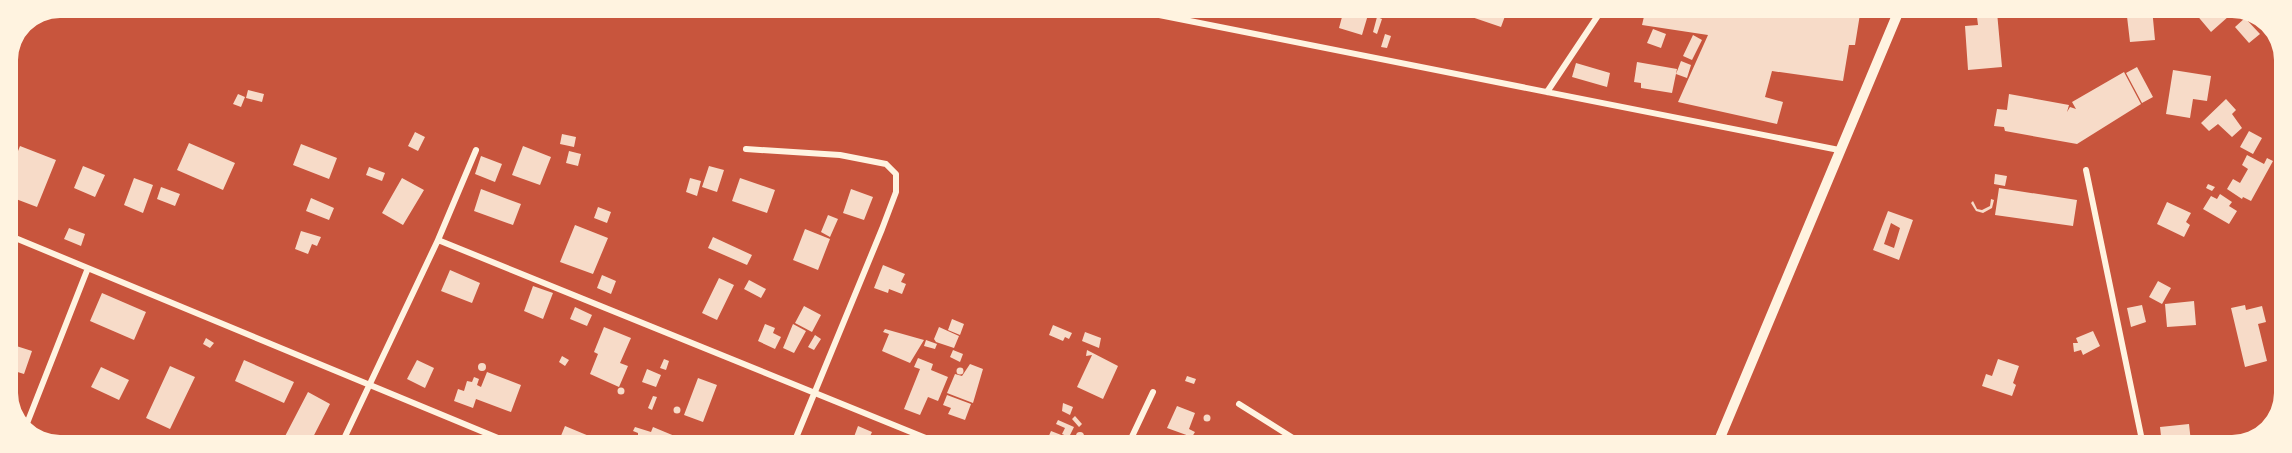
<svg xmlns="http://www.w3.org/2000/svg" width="2292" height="453" font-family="'DejaVu Sans',sans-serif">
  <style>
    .building { fill: #f7dbc8; fill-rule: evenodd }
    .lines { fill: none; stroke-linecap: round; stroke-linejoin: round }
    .minor { stroke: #fff3e0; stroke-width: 6 }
    .tertiary { stroke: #fff3e0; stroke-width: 10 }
  </style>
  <rect width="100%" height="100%" fill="#c8553d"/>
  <path class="building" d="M 1328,8 L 1370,8 L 1362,35 L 1339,28 L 1342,17 L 1327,13 Z
    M 1381,8 L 1388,8 L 1385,17 L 1379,14 Z
    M 1456,8 L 1508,8 L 1501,27 L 1454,11 Z
    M 1646,8 L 1861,8 L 1855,45 L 1849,45 L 1843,81 L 1772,71 L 1765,97 L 1783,102 L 1777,124 L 1678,102 L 1708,35 L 1642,25 Z
    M 2126,8 L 2152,8 L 2155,40 L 2130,42 Z
    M 2200,8 L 2238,8 L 2211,32 L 2195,13 Z
    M 1997,12 L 2002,67 L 1968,70 L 1965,26 L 1978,25 L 1977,17 L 1984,16 L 1983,13 Z
    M 1377,17 L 1382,19 L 1377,34 L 1373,32 Z
    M 2245,18 L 2260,34 L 2249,43 L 2235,27 Z
    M 1653,29 L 1666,34 L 1661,48 L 1647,43 Z
    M 1385,34 L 1391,36 L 1387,48 L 1381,47 Z
    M 1693,35 L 1702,40 L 1692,60 L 1683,56 Z
    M 1681,61 L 1691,65 L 1687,78 L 1676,74 Z
    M 1637,62 L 1677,69 L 1672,93 L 1641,88 L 1641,83 L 1634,82 Z
    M 1576,63 L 1610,73 L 1607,87 L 1572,77 Z
    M 2137,67 L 2153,97 L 2142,103 L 2126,73 Z
    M 2173,70 L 2211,76 L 2207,101 L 2193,99 L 2190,118 L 2166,114 Z
    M 2124,72 L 2141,104 L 2077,144 L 2005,131 L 2004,127 L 1994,126 L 1997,109 L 2007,110 L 2009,94 L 2069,105 L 2067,112 L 2070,107 L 2076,109 L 2072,102 Z
    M 248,90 L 264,94 L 262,102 L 246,98 Z
    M 238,94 L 245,97 L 241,107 L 233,104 Z
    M 2226,99 L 2236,110 L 2232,114 L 2242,128 L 2232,137 L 2218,124 L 2209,131 L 2201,123 Z
    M 2249,131 L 2262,138 L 2253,154 L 2240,147 Z
    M 415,132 L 425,137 L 418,151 L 408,146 Z
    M 562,134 L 576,137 L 574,147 L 560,144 Z
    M 189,143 L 235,163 L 223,190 L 177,170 Z
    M 301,144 L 337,158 L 329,179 L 293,165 Z
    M 20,146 L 56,160 L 37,207 L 8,196 L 8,176 Z
    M 523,146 L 551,157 L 540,185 L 512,175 Z
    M 569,151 L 581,154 L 578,166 L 566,163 Z
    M 2247,155 L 2264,164 L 2267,158 L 2273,161 L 2251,201 L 2243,197 L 2242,199 L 2227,189 L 2233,179 L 2240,183 L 2248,169 L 2242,165 Z
    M 481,156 L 502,164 L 495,182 L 475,174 Z
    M 83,166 L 105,175 L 95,197 L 74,188 Z
    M 709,166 L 724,170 L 717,192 L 702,187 Z
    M 369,167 L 385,173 L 382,181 L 366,175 Z
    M 1995,174 L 2007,176 L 2005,186 L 1994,184 Z
    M 134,178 L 153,185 L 143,213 L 124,205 Z
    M 402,178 L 424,190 L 403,225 L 382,213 Z
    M 690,178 L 701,181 L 697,196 L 686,192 Z
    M 740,178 L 775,190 L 767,213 L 732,201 Z
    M 2208,184 L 2215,187 L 2212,191 L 2206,188 Z
    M 161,187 L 180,194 L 175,206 L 157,199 Z
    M 1999,188 L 2077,200 L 2073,226 L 1995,215 Z
    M 481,189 L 521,204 L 513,225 L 474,211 Z
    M 851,189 L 873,197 L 864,220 L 843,213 Z
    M 2220,194 L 2232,202 L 2229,206 L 2237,211 L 2229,224 L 2203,209 L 2211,196 L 2217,199 Z
    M 311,198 L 334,208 L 329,220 L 306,211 Z
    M 1991,199 L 1994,200 L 1992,208 L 1983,213 L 1976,211 L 1971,203 L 1973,201 L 1977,209 L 1982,210 L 1990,206 Z
    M 2167,202 L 2191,213 L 2186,222 L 2190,225 L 2184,237 L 2157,224 Z
    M 598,207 L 611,212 L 607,223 L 594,218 Z
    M 1888,211 L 1913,220 L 1899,260 L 1873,250 ZM 1891,223 L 1900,228 L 1894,248 L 1884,244 Z
    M 828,215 L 838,219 L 830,237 L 821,232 Z
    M 575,225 L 608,238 L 593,274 L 560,262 Z
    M 69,228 L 85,234 L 81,246 L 64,239 Z
    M 805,229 L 830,239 L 818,270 L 793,260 Z
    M 301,231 L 321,237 L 317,246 L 312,244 L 308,254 L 295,249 Z
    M 713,237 L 752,255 L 747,265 L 708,248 Z
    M 883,265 L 905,274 L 901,282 L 906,284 L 902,294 L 889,289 L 888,293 L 874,288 Z
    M 450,270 L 480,283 L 472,303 L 441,291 Z
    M 602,275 L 616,281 L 611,294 L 597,288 Z
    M 719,278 L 734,285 L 717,320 L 702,313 Z
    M 749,280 L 766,289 L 761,298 L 744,289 Z
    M 2158,281 L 2171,288 L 2162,304 L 2149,297 Z
    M 533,286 L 553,293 L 543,319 L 524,311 Z
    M 102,293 L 146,312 L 134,340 L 90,321 Z
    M 2194,301 L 2196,325 L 2167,327 L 2165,304 Z
    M 2142,305 L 2146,322 L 2131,327 L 2127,308 Z
    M 2245,305 L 2246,310 L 2262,306 L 2266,322 L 2258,324 L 2267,361 L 2245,367 L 2231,308 Z
    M 804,306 L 821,315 L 812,332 L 795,323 Z
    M 575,307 L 592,315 L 587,326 L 570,319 Z
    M 952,319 L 964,324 L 960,335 L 948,330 Z
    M 765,324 L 775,328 L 773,333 L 781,337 L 775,349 L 758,341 Z
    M 793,324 L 806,331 L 794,353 L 783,348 Z
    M 1053,325 L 1072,333 L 1069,339 L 1065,337 L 1063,341 L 1049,335 Z
    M 604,327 L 631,338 L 620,363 L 628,366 L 619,387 L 590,374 L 598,354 L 594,352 Z
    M 939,327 L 959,336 L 954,348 L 936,342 L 934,339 Z
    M 885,329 L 924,340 L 910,363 L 882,351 L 889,334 L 883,332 Z
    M 2093,331 L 2100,346 L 2083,355 L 2081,350 L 2074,352 L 2073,343 L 2078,343 L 2076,338 Z
    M 1085,332 L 1101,338 L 1099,348 L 1082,341 Z
    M 815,335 L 821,339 L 814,350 L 808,347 Z
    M 206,338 L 214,343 L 210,348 L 203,344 Z
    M 926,340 L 937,344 L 935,349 L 924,346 Z
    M 10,344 L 32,351 L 24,374 L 8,369 Z
    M 953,350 L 963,354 L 960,362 L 950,357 Z
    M 1087,350 L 1118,366 L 1103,399 L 1077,387 L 1092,355 L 1086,356 Z
    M 562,356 L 569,360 L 565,366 L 559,362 Z
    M 918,358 L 933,364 L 931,370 L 948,377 L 938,401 L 928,397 L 920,415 L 904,409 L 920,369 L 914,367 Z
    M 664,359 L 669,361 L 666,370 L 660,368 Z
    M 1998,359 L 2019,366 L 2013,383 L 2016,385 L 2012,396 L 1982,386 L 1986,374 L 1992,376 Z
    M 244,360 L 294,382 L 284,403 L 235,381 Z
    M 417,360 L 434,368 L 425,388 L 407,379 Z
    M478 367a4 4 0 1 1 8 0a4 4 0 1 1-8 0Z
    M 970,364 L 983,369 L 973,403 L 947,393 L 955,374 L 962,376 Z
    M 170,366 L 195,377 L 170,429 L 146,418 Z
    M 101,367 L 129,380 L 119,400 L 91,387 Z
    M956.5 371a3.5 3.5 0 1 1 7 0a3.5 3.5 0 1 1-7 0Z
    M 647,369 L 661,375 L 656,387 L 642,382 Z
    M 487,372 L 521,385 L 511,412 L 476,399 L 473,408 L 454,401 L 458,389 L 464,391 L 467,381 L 472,382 L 474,377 L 479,379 L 477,385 L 481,387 Z
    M 1187,376 L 1196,379 L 1194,384 L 1185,381 Z
    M 698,378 L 717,385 L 703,422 L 684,415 Z
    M617.5 391a3.5 3.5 0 1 1 7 0a3.5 3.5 0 1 1-7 0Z
    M 308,392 L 330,404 L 309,445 L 288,445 L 282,442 Z
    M 947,395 L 971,404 L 965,420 L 948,414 L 951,408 L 943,405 Z
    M 653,396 L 657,397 L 652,410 L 648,408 Z
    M 1063,403 L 1073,407 L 1070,415 L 1062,411 Z
    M 1177,406 L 1195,413 L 1189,429 L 1195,432 L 1192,437 L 1167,428 Z
    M673.5 410a3.5 3.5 0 1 1 7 0a3.5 3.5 0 1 1-7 0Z
    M1203.5 418a3.5 3.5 0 1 1 7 0a3.5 3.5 0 1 1-7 0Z
    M 1075,416 L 1082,424 L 1079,427 L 1072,419 Z
    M 1058,420 L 1074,427 L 1069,437 L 1062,434 L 1065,428 L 1056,424 Z
    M 2189,424 L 2191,442 L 2162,445 L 2160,427 Z
    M 565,426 L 589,436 L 585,445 L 558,443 Z
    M 858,426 L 872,432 L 866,445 L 851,445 Z
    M 635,427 L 651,432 L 653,427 L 677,437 L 673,445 L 635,445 L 633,441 L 638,439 L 638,433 L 633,431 Z
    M 1051,431 L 1079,442 L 1077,445 L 1045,445 Z
    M1076 436a4 4 0 1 1 8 0a4 4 0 1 1-8 0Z
    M 2225,438 L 2228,445 L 2202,445 Z"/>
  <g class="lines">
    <path class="minor" d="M 1124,8 L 1839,150
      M 1547,92 L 1603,8
      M 746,149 L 840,155 L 886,164 L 896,174 L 896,192 L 882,229 L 793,445
      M 476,150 L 438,240 L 943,445
      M 2086,170 L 2143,445
      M 8,235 L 515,445
      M 1239,404 L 1304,445
      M 24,431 L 88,268
      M 341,445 L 438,240
      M 1128,445 L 1153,392"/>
    <path class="tertiary" d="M 1717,445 L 1900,8"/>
  </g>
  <path d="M0 0H2292V453H0ZM60 18H2232A42 42 0 0 1 2274 60V393A42 42 0 0 1 2232 435H60A42 42 0 0 1 18 393V60A42 42 0 0 1 60 18Z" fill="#fff3e0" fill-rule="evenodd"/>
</svg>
